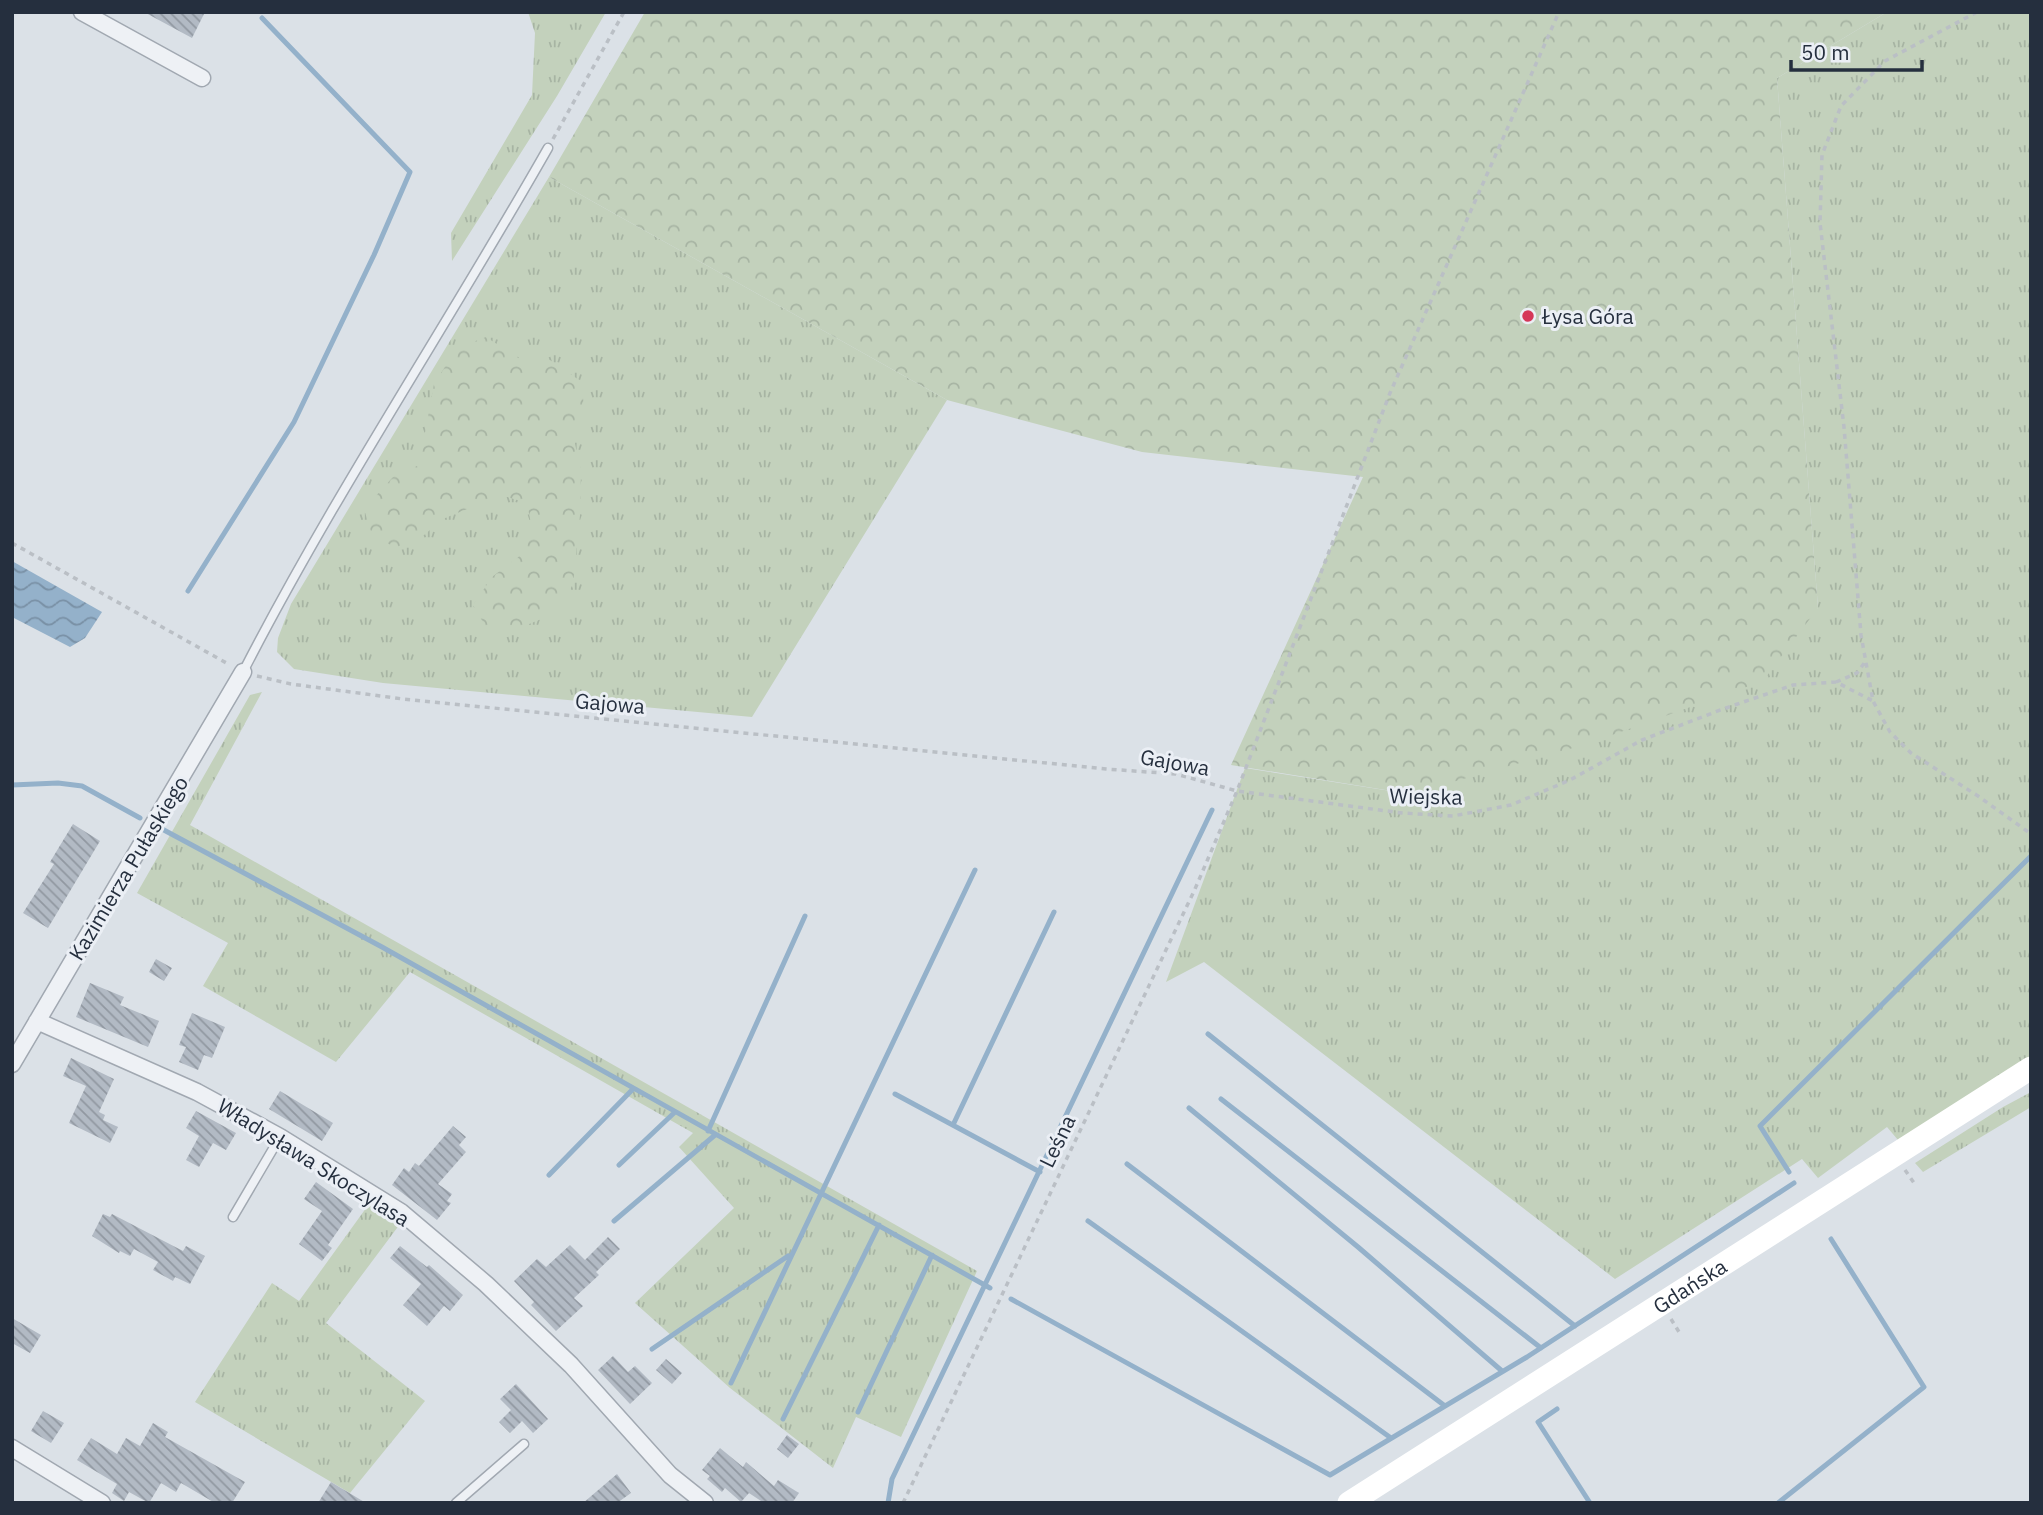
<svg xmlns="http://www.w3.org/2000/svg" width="2043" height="1515" font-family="'IBM Plex Sans',sans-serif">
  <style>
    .grass { fill: url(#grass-tufts) }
    .forest { fill: url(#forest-crowns) }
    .water { fill: url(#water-waves) }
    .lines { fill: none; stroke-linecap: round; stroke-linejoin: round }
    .stream { stroke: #94b1ca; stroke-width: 5 }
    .building { fill: url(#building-back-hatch) }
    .lane-casing { stroke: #a1a8b1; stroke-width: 11 }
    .street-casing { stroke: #a1a8b1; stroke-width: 19 }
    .path { stroke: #babfc5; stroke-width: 3.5; stroke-dasharray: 5 5; stroke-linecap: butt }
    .lane { stroke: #eef1f5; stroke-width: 8 }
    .street { stroke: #eef1f5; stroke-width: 16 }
    .secondary { stroke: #fff; stroke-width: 23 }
    .poi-dot { fill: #d53758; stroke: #ebeff5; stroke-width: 2.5 }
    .labels { text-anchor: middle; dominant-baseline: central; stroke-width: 6; stroke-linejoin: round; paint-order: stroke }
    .poi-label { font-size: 21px; fill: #252f3e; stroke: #ebeff5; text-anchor: start }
    .street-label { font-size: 21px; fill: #252f3e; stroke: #ebeff5 }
  </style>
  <defs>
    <pattern id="grass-tufts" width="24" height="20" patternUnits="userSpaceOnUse" patternTransform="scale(1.75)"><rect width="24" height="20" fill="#c3d1bc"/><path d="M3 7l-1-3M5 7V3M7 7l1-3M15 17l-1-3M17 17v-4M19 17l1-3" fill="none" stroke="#a7b4a3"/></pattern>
    <pattern id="forest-crowns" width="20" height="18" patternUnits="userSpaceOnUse" patternTransform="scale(1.75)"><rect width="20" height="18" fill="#c3d1bc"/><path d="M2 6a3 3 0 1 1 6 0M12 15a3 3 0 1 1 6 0" fill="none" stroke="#a7b4a3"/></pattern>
    <pattern id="water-waves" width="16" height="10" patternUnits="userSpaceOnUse" patternTransform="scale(1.75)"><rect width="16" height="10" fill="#94b1ca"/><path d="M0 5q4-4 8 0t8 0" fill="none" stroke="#7990a5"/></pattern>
    <pattern id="building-back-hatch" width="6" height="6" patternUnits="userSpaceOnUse" patternTransform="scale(1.75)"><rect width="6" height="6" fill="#b2bac4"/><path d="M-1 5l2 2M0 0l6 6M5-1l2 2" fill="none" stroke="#9198a1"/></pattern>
  </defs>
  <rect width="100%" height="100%" fill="#dbe1e7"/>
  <path class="grass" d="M 528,12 L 606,12 L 557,96 L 452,261 L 451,233 L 532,95 L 535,33 Z
    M 1887,12 L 2031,12 L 2031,1059 L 1898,1140 L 1887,1127 L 1818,1178 L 1802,1159 L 1615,1279 L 1204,962 L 1166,982 L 1245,768 L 1410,794 L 1818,608 L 1777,78 Z
    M 549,177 L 947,400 L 752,717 L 383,683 L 294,669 L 277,652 L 278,638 L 291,604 Z
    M 262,692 L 190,825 L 977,1271 L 901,1437 L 856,1417 L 833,1468 L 730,1388 L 635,1303 L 734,1208 L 679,1147 L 693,1133 L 410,972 L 336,1062 L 203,986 L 228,943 L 137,893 L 250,695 Z
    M 2031,1092 L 2031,1107 L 1923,1172 L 1915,1163 L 2003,1107 Z
    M 369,1204 L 400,1224 L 326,1323 L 425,1401 L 350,1493 L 195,1402 L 272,1283 L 299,1301 Z"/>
  <path class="forest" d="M 645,12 L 1887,12 L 1777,78 L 1818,608 L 1763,681 L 1587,744 L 1410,794 L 1231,765 L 1363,477 L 1142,452 L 947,400 L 549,177 Z
    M 486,337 L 520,359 L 550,360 L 582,382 L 584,411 L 574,439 L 581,471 L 580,515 L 573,584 L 558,612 L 522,627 L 487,629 L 473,605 L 492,577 L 521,555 L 532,529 L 527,503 L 501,495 L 438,521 L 426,534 L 395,548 L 371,532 L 364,509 L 393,477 L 419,465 L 434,384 L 457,348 Z"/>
  <path class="water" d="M 12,561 L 102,612 L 85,638 L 70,647 L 12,617 Z"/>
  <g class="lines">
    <path class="stream" d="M 188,591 L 294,422 L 374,255 L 410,172 L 262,18
      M 12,785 L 58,783 L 82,786 L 140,818
      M 162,829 L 382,947 L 990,1288
      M 1208,1034 L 1575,1326
      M 895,1094 L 1040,1172
      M 1221,1099 L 1541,1348
      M 1189,1108 L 1358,1247 L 1502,1371
      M 953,1125 L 1054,912
      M 708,1131 L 805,916
      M 1127,1164 L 1445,1406
      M 619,1165 L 675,1112
      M 1789,1172 L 1760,1126 L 2031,856
      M 549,1175 L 633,1089
      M 614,1221 L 715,1135
      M 1088,1221 L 1391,1438
      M 1011,1299 L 1330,1475 L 1527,1357 L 1794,1183
      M 652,1349 L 788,1256
      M 731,1383 L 975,870
      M 1557,1409 L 1538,1422 L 1590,1503
      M 858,1412 L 932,1255
      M 783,1419 L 879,1225
      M 888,1503 L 892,1479 L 1212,810
      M 1778,1503 L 1924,1387 L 1831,1239"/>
  </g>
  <path class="building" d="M 144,12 L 205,12 L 192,38 Z
    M 73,824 L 100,841 L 48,928 L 23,913 L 54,864 L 50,862 Z
    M 156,959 L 172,968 L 164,981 L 149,972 Z
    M 90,983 L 124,997 L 120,1005 L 159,1021 L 148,1047 L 76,1017 Z
    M 192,1013 L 225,1027 L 212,1058 L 204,1055 L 198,1070 L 179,1062 L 186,1047 L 179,1045 Z
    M 71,1058 L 114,1079 L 99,1112 L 105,1115 L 103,1120 L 118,1127 L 110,1143 L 69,1123 L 86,1086 L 63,1076 Z
    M 280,1091 L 333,1123 L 322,1141 L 269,1109 Z
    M 196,1111 L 236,1133 L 226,1150 L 213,1143 L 199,1167 L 186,1160 L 199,1136 L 186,1128 Z
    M 453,1126 L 466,1137 L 459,1145 L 466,1152 L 438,1184 L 452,1194 L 447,1201 L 451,1203 L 437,1220 L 392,1185 L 404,1168 L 409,1172 L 415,1163 L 419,1166 Z
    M 316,1182 L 353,1209 L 328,1245 L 332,1248 L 322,1261 L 299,1244 L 322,1211 L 304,1199 Z
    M 103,1214 L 110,1217 L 112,1214 L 183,1251 L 186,1246 L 205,1256 L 190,1284 L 175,1277 L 173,1281 L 153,1270 L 158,1262 L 134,1249 L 130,1256 L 120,1251 L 119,1253 L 92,1236 Z
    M 608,1237 L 620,1249 L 596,1272 L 599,1275 L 574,1298 L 583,1306 L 556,1331 L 531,1305 L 534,1302 L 514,1281 L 537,1259 L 546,1267 L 570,1245 L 585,1260 Z
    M 400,1246 L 427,1267 L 429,1265 L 463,1295 L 450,1311 L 444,1306 L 427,1326 L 403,1305 L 421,1284 L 390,1258 Z
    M 12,1318 L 41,1335 L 30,1353 L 12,1343 Z
    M 613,1356 L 628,1372 L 635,1366 L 652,1383 L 630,1404 L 598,1370 Z
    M 666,1359 L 682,1373 L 672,1384 L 656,1370 Z
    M 516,1384 L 548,1419 L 533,1433 L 522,1421 L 510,1433 L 499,1422 L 511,1410 L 500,1399 Z
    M 43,1411 L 64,1423 L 51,1443 L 31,1431 Z
    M 153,1423 L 168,1432 L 165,1437 L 245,1482 L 232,1503 L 215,1503 L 181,1483 L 176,1492 L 161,1483 L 149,1503 L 129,1492 L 124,1501 L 112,1493 L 117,1484 L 77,1460 L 91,1438 L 117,1454 L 126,1438 L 140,1446 Z
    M 787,1435 L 799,1444 L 788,1458 L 777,1449 Z
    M 720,1448 L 743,1467 L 746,1462 L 774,1486 L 778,1480 L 799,1493 L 792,1503 L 764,1503 L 749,1493 L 741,1502 L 725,1488 L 722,1492 L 707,1479 L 710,1476 L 702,1470 Z
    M 617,1474 L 631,1493 L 617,1503 L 583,1503 Z
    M 331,1482 L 366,1503 L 318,1503 Z"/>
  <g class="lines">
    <defs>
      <path id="lane" d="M 243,672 C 335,493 448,324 548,148
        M 233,1217 L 280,1137
        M 456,1503 L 524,1444"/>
      <path id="street" d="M 82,12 L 202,78
        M 37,1021 L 197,1092 L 280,1137 L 401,1212 L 486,1284 L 571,1365 L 670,1475 L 705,1503
        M 12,1064 L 243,672
        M 12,1448 L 102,1503"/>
    </defs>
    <use href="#lane" class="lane-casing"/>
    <use href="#street" class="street-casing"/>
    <path class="path" d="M 1977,12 L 1885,61 L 1841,106 L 1822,155 L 1820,223 L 1844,427 L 1861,635 L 1873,701 L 1890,732 L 1911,753 L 1978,796 L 2031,834
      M 553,139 L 624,12
      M 12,543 L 230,665
      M 257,676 L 291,684 L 403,699 L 1106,769 L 1176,774 L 1237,791 L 1402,813 L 1453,816 L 1511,805 L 1570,780 L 1642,740 L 1723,709 L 1793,685 L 1836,682 L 1873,701
      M 1836,682 L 1857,673 L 1865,662
      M 1905,1170 L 1914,1183
      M 1671,1319 L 1679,1332
      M 903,1503 L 1195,889 L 1237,791 L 1390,393 L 1559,12"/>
    <use href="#lane" class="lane"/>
    <use href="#street" class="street"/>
    <path class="secondary" id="s1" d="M 1349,1503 L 2031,1068"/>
  </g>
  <circle class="poi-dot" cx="1528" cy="316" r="7"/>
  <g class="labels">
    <g class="poi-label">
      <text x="1542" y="316">Łysa Góra</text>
    </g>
    <g class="street-label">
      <text transform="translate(610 703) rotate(5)">Gajowa</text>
      <text transform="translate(1175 762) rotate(10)">Gajowa</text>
      <text transform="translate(1426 796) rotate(1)">Wiejska</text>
      <text transform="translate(128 868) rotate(-59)">Kazimierza Pułaskiego</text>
      <text transform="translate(1057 1141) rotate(-64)">Leśna</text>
      <text transform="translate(314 1162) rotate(32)">Władysława Skoczylasa</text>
      <text stroke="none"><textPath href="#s1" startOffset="404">Gdańska</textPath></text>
    </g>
  </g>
  <rect width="2043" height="1515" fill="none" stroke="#252f3e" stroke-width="28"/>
  <path d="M1791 60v10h131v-10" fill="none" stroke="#252f3e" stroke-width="3.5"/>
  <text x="1801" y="60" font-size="21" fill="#252f3e" stroke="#ebeff5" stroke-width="5" paint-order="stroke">50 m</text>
</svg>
